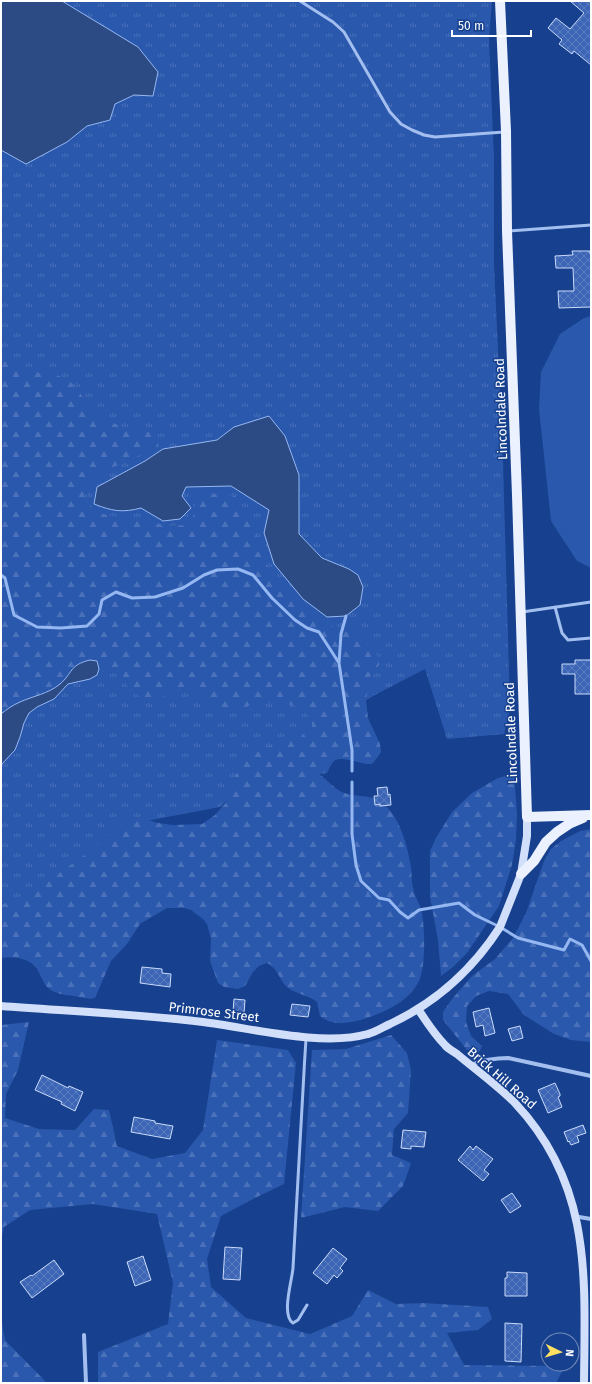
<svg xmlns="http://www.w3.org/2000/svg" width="592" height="1384" font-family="'Fira Sans',sans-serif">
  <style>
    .grass { fill: url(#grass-tufts) }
    .forest { fill: url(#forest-firs) }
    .green { fill: #2a58ad }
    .water { fill: #2c4a84; stroke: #96b8f2 }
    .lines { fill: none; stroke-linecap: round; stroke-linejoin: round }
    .stream { stroke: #96b8f2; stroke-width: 3 }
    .building { fill: url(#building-cross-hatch); stroke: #cadbfb }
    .service { stroke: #a3bfef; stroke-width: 3 }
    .minor { stroke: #a3bfef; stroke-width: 4 }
    .secondary { stroke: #d1dffb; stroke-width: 8 }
    .primary { stroke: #ebf1ff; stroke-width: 10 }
    .labels { text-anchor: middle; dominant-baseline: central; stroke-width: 3; stroke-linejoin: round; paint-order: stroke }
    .street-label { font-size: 13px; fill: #fff; stroke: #17408e }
  </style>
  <defs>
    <pattern id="grass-tufts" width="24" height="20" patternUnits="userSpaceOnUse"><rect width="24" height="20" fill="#2a58ad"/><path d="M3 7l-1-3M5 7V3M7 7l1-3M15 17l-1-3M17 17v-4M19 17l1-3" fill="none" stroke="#4a71b9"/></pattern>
    <pattern id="forest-firs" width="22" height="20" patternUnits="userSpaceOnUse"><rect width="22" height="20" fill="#2a58ad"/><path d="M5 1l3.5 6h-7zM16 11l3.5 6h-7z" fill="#4a71b9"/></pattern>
    <pattern id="building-cross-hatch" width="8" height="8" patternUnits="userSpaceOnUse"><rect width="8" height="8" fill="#3c66b5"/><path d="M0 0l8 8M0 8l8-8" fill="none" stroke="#597dc0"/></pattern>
  </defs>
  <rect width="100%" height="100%" fill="#17408e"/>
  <path class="grass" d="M 1,1 L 492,1 L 489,38 L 494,159 L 494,263 L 503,461 L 510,708 L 504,734 L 447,739 L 425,669 L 373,696 L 280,754 L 220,807 L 125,825 L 56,886 L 1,909 Z"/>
  <path class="forest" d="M 1,358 C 7,361 10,366 16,368 C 31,373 51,372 64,378 C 81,386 85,408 102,417 C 110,421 120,427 130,429 C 145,432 151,427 159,446 L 139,455 L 132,460 L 102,471 L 90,480 L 87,487 L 86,496 L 89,504 L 97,512 L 107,515 L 152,521 L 165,526 L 189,525 C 195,516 193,514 195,505 C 196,501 198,496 200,492 L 235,496 L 253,521 L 262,558 L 284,588 L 307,609 L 324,622 L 344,632 L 352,632 L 358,636 L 375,652 L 379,658 L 379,665 L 370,677 L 366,700 L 368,718 L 380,744 L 381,752 L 377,758 L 372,764 C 361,765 342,755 334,761 C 331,764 329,769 327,773 L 319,774 C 326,779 334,788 340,791 C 351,798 372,793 384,804 C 401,820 407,845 411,867 C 412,874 411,881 413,888 C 414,897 421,904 422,914 C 425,930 426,969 418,983 C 408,1001 386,1012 367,1018 C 351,1023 334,1027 320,1016 L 317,1002 C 307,994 292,994 284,984 C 278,976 277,968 267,963 L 259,966 L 253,972 L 245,986 L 238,989 L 224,987 L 218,983 L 210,961 L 211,939 L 207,924 L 203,919 L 191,910 L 184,908 L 167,908 L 140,924 L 127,944 L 111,961 L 95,998 C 87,1000 82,997 74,996 C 64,995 56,994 48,988 C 43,983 41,975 37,969 C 30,958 13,956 1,958 L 1,905 L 32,893 L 105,840 L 120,825 L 127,822 L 136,819 L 145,819 L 158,823 L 173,825 L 202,824 L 215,815 L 229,799 L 235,776 L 242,764 L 247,758 L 266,747 L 295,740 L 301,737 L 312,726 L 312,719 C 298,705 290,703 271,702 C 268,702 263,701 259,702 C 244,705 242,713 225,710 C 209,708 206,689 187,687 C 169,686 161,703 148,700 C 142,699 131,692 128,687 C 126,683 126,679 123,676 C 120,671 115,671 110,670 L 60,684 L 55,691 L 1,718 Z
    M 514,774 L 517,814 L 516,840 L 512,865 L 499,906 L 467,953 L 453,967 L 441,976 L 438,940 L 430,897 L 430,851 L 436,838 L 452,812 L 472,793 L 498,778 Z
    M 591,829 L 591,1040 L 590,1042 L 571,1040 L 554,1034 L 524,1015 L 508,994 L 489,991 L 476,996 L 467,1006 L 466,1022 L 471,1036 L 482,1046 L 480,1051 L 474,1053 L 467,1050 L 443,1020 L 443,1012 L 452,999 L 472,976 L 495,959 L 513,938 L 526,913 L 544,861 L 551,849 L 561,841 L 580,831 Z
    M 29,1022 L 18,1070 L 6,1094 L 5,1118 L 39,1129 L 75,1130 L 94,1109 L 109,1110 L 117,1146 L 152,1159 L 185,1153 L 203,1130 L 217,1040 L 288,1050 L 296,1063 L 284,1184 L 251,1200 L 221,1216 L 207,1259 L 211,1287 L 246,1318 L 310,1334 L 352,1316 L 368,1290 L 396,1304 L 424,1303 L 488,1307 L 492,1319 L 478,1330 L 447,1333 L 464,1365 L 565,1366 L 556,1383 L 98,1383 L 98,1352 L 168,1324 L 173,1283 L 157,1214 L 93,1204 L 30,1210 L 4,1227 L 1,1241 L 1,1025 Z
    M 391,1035 L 407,1053 L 411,1070 L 408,1113 L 394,1129 L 392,1155 L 411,1163 L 403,1186 L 378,1211 L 345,1207 L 301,1218 L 312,1050 L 346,1049 Z
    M 1,1318 L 5,1340 L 47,1383 L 1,1383 Z"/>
  <path class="green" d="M 591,316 L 591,568 L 577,561 L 551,521 L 539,409 L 541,372 L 560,334 L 584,318 Z"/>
  <path class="water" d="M 1,1 L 62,1 L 138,47 L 158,72 L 153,96 L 134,95 L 115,104 L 110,120 L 87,126 L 67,142 L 26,164 L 1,150 Z
    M 269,416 L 285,436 L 299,475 L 299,534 L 322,558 L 349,569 L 358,575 L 363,587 L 360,605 L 346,616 L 327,617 L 303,599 L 274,564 L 264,533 L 269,510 L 231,486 L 186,487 L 182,496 L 191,508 L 180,519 L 163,521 L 141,508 C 122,513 112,511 94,504 L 97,487 L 145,461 L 163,449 L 217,440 L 234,427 Z
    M 90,660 L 97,661 L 99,669 L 97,675 L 90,679 L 68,684 L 54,699 L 37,707 L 29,713 L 24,723 L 20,737 L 15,750 L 1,765 L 1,714 C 7,709 13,705 20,702 C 33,696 48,694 60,684 C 73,673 69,665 90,660 Z"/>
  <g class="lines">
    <path class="stream" d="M 1,575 L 5,578 L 14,615 L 37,627 L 61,628 L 87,626 L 99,614 L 102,600 L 116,592 L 132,598 L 155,597 L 183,588 L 204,575 L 217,570 L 238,569 L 253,575 L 272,598 L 295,620 L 307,628 L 319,632 L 339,663
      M 346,616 L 341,634 L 339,663 L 352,750 L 352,771
      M 352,782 L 352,834 L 356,865 L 361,881 L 379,898 L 389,900 L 400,912 L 408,918 L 419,910 L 459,903 L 475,915 L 500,927 L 518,938 L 564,950 L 570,939 L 582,945 L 591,961"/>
  </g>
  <path class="building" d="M 570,1 L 591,1 L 591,65 L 574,51 L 572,54 L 559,44 L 562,40 L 548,28 L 556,18 L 570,29 L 584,13 Z
    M 572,251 L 590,251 L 590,254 L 591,254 L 591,307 L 559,308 L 558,291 L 574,291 L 573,268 L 556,268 L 555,256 L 573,255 Z
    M 575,660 L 591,660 L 591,694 L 575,694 L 575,674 L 562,674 L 562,664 L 575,664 Z
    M 387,787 L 388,795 L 390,794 L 391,805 L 380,806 L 380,804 L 375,805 L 374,796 L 378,796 L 377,788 Z
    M 142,967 L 162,969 L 162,973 L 171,974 L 170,987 L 140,983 Z
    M 234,999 L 245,1000 L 244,1013 L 233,1012 Z
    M 292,1004 L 310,1006 L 308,1017 L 290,1015 Z
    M 489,1008 L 495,1033 L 485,1036 L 483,1025 L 476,1027 L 473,1012 Z
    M 520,1026 L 523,1038 L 512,1041 L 508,1029 Z
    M 42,1075 L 68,1088 L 69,1086 L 83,1092 L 75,1111 L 61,1104 L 62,1102 L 35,1090 Z
    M 555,1083 L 560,1094 L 560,1096 L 558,1097 L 562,1107 L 548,1113 L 538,1090 Z
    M 134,1117 L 155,1121 L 155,1123 L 173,1126 L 170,1139 L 131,1132 Z
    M 583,1125 L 586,1133 L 577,1136 L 579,1142 L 571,1145 L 569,1141 L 568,1142 L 564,1132 Z
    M 403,1130 L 426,1132 L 424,1147 L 411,1146 L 411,1149 L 401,1148 Z
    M 470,1146 L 473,1150 L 476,1146 L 493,1159 L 484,1170 L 489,1174 L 483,1181 L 458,1160 Z
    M 512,1193 L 521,1206 L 510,1213 L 501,1200 Z
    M 225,1247 L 242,1248 L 240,1280 L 223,1279 Z
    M 333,1248 L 347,1259 L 340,1268 L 343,1271 L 337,1278 L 334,1275 L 327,1284 L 313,1273 Z
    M 143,1256 L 151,1280 L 135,1286 L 127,1262 Z
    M 54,1260 L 64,1274 L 32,1298 L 20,1282 L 31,1275 L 32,1276 Z
    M 507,1272 L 527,1273 L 527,1296 L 505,1296 L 505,1278 L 507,1278 Z
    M 505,1323 L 522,1324 L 521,1362 L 505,1361 Z"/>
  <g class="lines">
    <path class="service" d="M 300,1 L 333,22 L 344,32 L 390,112 L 401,124 L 412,130 L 424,135 L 435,137 L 504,132
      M 509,231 L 591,225
      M 555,607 L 562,633 L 568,640 L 591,638
      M 522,612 L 591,602
      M 306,1039 C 301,1115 298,1191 293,1268 C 292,1281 281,1315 293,1323 L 298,1320 L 307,1305"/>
    <path class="minor" d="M 470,1065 C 483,1060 494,1058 508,1058 L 591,1076
      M 579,1217 L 591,1219
      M 84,1335 L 86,1383"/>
    <path class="secondary" d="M 1,1006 C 68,1011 136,1014 203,1022 C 251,1028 322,1047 368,1034 C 376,1032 383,1027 390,1024 C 435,1003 473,969 500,927 L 521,874 L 527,836 L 527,817
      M 418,1009 C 426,1021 434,1034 445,1045 C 448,1049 453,1051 457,1054 C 476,1070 497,1085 515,1103 C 592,1185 585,1276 584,1383"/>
    <path class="primary" d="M 500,1 L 506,131 L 507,231 L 517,495 L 527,817 L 591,815
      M 521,874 L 534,861 L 546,842 L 557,832 L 569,824 L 583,818"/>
  </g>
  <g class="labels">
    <g class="street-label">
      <text transform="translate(501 409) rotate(-92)">Lincolndale Road</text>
      <text transform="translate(511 733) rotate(-92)">Lincolndale Road</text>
      <text transform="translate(214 1012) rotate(7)">Primrose Street</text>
      <text transform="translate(502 1078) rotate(41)">Brick Hill Road</text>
    </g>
  </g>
  <rect width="592" height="1384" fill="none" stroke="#ffffff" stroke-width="4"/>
  <g transform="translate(560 1352) rotate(95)"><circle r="19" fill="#17408e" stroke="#748cbb"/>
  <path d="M0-3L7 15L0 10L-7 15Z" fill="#ffe061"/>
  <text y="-6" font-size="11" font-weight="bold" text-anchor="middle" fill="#ffffff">N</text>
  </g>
  <path d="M452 30v6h79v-6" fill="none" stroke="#ffffff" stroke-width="2"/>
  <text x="458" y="30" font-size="12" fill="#ffffff" stroke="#17408e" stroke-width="3" paint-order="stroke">50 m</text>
</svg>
